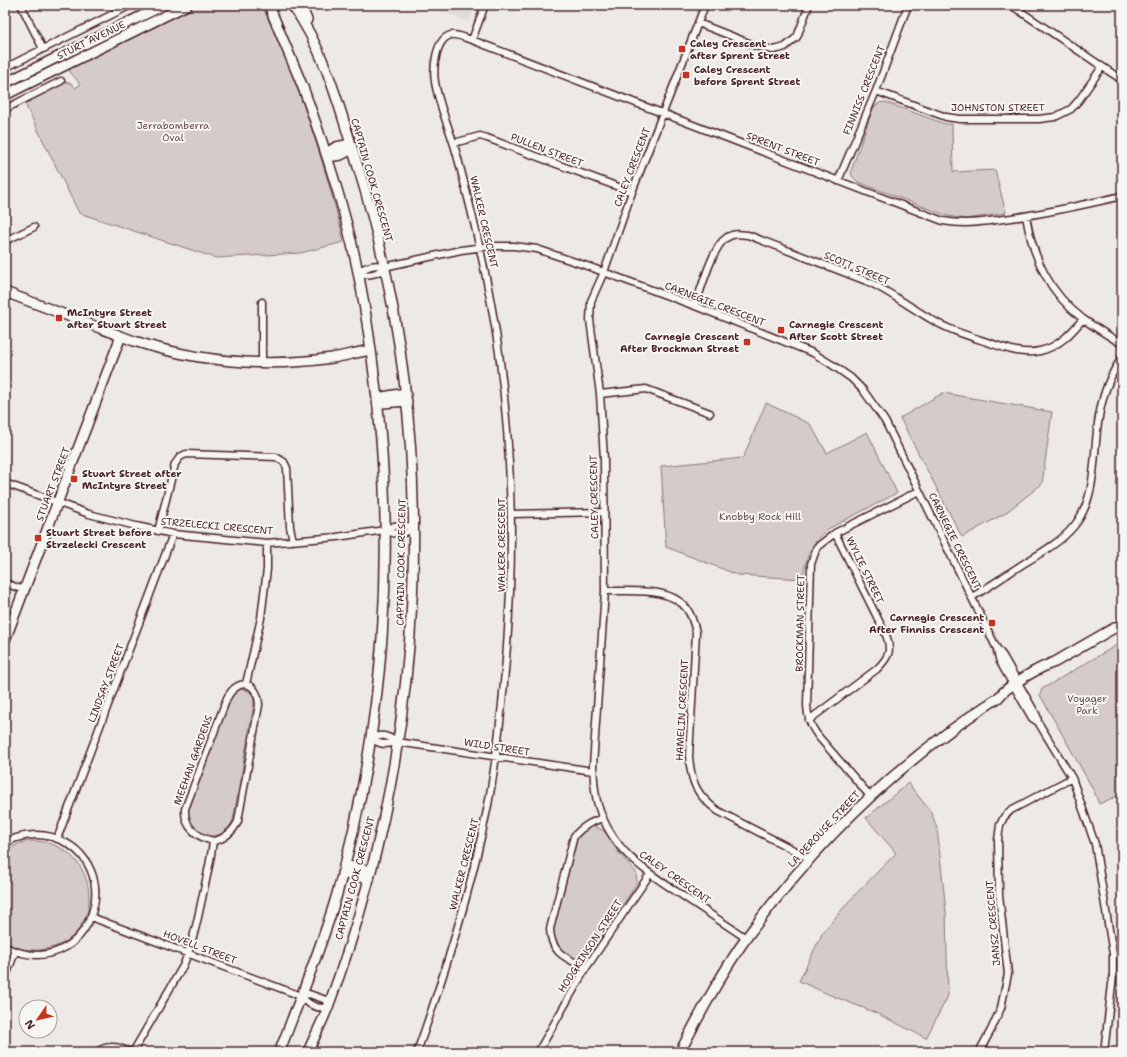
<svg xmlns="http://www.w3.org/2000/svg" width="1127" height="1057" font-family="'Shantell Sans',sans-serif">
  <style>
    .built { fill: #e0dad8 }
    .green { fill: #d4cbca; stroke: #8f757a }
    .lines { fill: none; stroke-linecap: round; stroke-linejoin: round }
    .street-casing { stroke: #4a1f2b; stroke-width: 9 }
    .secondary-casing { stroke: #4a1f2b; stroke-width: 12 }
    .street { stroke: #f6f6f2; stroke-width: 6 }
    .secondary { stroke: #f6f6f2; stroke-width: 9 }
    .poi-dot { fill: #c8321e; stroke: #f6f6f2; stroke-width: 1.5 }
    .labels { text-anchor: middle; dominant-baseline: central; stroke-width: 4; stroke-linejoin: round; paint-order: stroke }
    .street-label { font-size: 10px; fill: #4a1f2b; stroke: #f6f6f2 }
    .poi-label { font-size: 10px; font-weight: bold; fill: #4a1f2b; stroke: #f6f6f2; text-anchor: start }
    .park-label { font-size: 10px; fill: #6c4a53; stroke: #f6f6f2 }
  </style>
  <rect width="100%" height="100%" fill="#ece9e6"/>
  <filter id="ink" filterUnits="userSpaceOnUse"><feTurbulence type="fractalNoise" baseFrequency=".025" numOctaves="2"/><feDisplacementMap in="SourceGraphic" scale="8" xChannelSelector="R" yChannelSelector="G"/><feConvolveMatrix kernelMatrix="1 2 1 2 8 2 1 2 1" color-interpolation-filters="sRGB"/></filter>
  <g filter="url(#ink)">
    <path class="built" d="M 426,5 L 475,5 L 469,22 Z"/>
    <path class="green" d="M 169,5 L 179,5 L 5,91 L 5,86 Z
      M 195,5 L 262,5 C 275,34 288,63 299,93 C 317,142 332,192 344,242 L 300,253 L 216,258 L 79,213 L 24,102 L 65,82 L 71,83 L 75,88 L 80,85 C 77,78 71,75 68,68 Z
      M 885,102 L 945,124 L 952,124 L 953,172 L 995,170 L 1006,213 L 966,219 L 948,216 L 858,182 L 852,176 L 851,171 L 873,108 L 879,103 Z
      M 943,393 L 1052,412 L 1042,484 L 1004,514 L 962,537 L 900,418 Z
      M 766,403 L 810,424 L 827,453 L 867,432 L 897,493 L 826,530 C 811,543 805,559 803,579 L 738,575 L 666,547 L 661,466 L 743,458 Z
      M 1122,642 L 1122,794 L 1099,804 L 1094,791 L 1040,695 L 1042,689 Z
      M 239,689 C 248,689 254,693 254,703 L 233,820 C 222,848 184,836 188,808 L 230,697 L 236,690 Z
      M 908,783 L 931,812 L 937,828 L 946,911 L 948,996 L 926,1038 L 876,1013 L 830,995 L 799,981 L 823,932 L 851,899 L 896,853 L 866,818 Z
      M 593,826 L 603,830 L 609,837 L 618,852 L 636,872 L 637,883 L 588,958 L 579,961 C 563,952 557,950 553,931 L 577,840 L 582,832 Z
      M 29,841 C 100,839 111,936 46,949 C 32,952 17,949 5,942 L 5,850 L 21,843 Z"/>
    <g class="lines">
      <defs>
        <path id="street" d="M 21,5 L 43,49
          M 705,5 L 632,192 L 604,272 L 591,301 L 590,320 L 600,394 L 604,459 L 605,591 L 593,766 C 594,779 594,792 598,805 C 612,851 645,871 683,896 C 704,910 725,924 746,938
          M 1011,5 L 1122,80
          M 698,23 L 759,47 L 773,50 L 778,49 L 785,47 L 797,37 L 809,5
          M 472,40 L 485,5
          M 5,68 L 131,5
          M 876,91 L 946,117 L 960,119 L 1039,119 L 1055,117 L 1071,109 L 1079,100 L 1102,67
          M 5,109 L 61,81
          M 454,143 L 480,136 L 487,138 L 632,192
          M 838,181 L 876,91 L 908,5
          M 1026,216 C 1033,258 1049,293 1083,319 C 1096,328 1109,336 1122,344
          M 5,241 L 34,227
          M 357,273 C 366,276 378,275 384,267 L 461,250 L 491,246 L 514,246 L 537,249 L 590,267 L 695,306 L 813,353 L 831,364 L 851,378 L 863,390 L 885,421 L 996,647 L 1003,656 L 1037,716 L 1038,722
          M 357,273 C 364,267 376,263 384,267
          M 262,302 L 262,363
          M 695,306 C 701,290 713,246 726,238 C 733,233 740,234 748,235 L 869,282 C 890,292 908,306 929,318 C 948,330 969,336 990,343 C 1007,349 1023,355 1040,351 C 1059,347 1072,332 1083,319
          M 600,394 L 646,389 L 710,413
          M 5,483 L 89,514 L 136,526 L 173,534 L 267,543 L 337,537 L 385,530 L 394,526 L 403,525 L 414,528
          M 512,514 L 604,512
          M 385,530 C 398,536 402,535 414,528
          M 158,531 L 175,464 L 180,457 L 186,454 L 276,457 L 284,462 L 287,468 L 290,527 L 293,541
          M 5,583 L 24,590
          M 605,591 C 631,592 670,586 687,609 C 692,616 694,624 696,632 L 689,756 C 691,782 696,795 718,811 L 809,858
          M 972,597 C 989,587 1006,575 1023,564 C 1041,553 1061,542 1074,526 C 1097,498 1093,456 1098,423 C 1101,401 1109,376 1122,358
          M 997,651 L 1000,662 L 1032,718 L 1038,722 L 1072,778 L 1095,844 L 1113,954 L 1113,976 L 1104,1052
          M 246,684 L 261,618 L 267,569 L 267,543
          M 809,720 L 877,669 C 889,657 892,651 886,635 L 835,533
          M 370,738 C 381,745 384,745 397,742 L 593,771
          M 370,738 C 383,734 386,735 397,742
          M 870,796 L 818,736 C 810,725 808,719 807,705 L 811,564 L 817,547 L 835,533 L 919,491
          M 57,839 L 173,534
          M 5,843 C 19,835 37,833 52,837 C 133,862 90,987 5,947
          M 91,917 L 301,996 C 307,1004 318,1010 328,1007 L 326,1000 L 309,994 L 301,996
          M 586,968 C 567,958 551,954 550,929 L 574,836 C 583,826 591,822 603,818
          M 5,979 L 15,952
          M 97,1052 C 107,1045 118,1046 129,1052
          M 133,1052 L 183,966 C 193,943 198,918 203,894 C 207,876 211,859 213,841 C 197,837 184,827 185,809 L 227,698 C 238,677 258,681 259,705 L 238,821 C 234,831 223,840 213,841
          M 417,1052 C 446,971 471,890 488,805 C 498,753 503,700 507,646 C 514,548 512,450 499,353 C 490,287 475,223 458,159 C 452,134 439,107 435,82 C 433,69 435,39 451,35 C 458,34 465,38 472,40 L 943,221 C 966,225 982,222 1004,219 C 1044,214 1083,205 1122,196
          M 538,1052 L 586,968 L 650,874
          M 979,1052 L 991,1030 L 1001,1008 L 1008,974 L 999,895 L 998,840 L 1000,825 L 1004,817 L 1011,810 L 1072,778"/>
        <path id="secondary" d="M 269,5 C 280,34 293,62 304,90 C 320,134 335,179 347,225 C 360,273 368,324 374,374 C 397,548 385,726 337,894 C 327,929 314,963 301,997 C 293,1015 287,1034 279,1052
          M 292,5 C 327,53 341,114 359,170 C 443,442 428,741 328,1007 C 322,1023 314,1037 308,1052
          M 301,5 L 307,20
          M 5,83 L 164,5
          M 5,95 L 187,5
          M 326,153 L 336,147 L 351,144
          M 327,157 L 341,155 L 352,149
          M 5,292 L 134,341 C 199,362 265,368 332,358 C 345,356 358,352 371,350
          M 377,398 L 406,393
          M 382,403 L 407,401
          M 5,640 L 121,336
          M 344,865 L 370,871
          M 342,873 L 369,879
          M 680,1052 C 700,1014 722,972 747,937 C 816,842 899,761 998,698 C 1008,685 1040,667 1055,662 L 1107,632 L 1122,624"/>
      </defs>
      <use href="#street" class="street-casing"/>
      <use href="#secondary" class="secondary-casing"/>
      <use href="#street" class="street"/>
      <use href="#secondary" class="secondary"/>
    </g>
  </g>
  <g class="poi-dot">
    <rect x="678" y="45" width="8" height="8" rx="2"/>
    <rect x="682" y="71" width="8" height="8" rx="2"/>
    <rect x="55" y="314" width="8" height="8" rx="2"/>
    <rect x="777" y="326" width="8" height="8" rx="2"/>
    <rect x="743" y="338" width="8" height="8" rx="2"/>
    <rect x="70" y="475" width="8" height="8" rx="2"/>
    <rect x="34" y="534" width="8" height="8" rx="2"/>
    <rect x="988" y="619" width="8" height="8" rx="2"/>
  </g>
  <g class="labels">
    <g class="street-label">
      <text transform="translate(91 40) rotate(-26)">STURT AVENUE</text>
      <text transform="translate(864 90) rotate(-68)">FINNISS CRESCENT</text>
      <text x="998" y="107">JOHNSTON STREET</text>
      <text transform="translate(783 149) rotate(21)">SPRENT STREET</text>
      <text transform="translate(547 150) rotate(21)">PULLEN STREET</text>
      <text transform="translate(632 167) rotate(-69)">CALEY CRESCENT</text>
      <text transform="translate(372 180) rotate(74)">CAPTAIN COOK CRESCENT</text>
      <text transform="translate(484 222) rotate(77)">WALKER CRESCENT</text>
      <text transform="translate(857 268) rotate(23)">SCOTT STREET</text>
      <text transform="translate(715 304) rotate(21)">CARNEGIE CRESCENT</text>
      <text transform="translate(53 484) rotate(-69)">STUART STREET</text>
      <text transform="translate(594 497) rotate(-91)">CALEY CRESCENT</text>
      <text transform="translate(217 526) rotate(5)">STRZELECKI CRESCENT</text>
      <text transform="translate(955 541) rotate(64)">CARNEGIE CRESCENT</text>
      <text transform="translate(501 545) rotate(-90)">WALKER CRESCENT</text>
      <text transform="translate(401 562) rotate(-89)">CAPTAIN COOK CRESCENT</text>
      <text transform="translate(865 570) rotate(64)">WYLIE STREET</text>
      <text transform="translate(800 623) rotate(-89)">BROCKMAN STREET</text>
      <text transform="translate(106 683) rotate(-69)">LINDSAY STREET</text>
      <text transform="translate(682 710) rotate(-87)">HAMELIN CRESCENT</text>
      <text transform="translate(497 747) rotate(9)">WILD STREET</text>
      <text transform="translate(193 760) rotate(-70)">MEEHAN GARDENS</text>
      <text transform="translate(824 829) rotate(-47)">LA PEROUSE STREET</text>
      <text transform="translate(464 864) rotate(-76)">WALKER CRESCENT</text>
      <text transform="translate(675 877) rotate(35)">CALEY CRESCENT</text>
      <text transform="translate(355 878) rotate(-75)">CAPTAIN COOK CRESCENT</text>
      <text transform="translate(993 923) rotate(-95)">JANSZ CRESCENT</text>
      <text transform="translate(590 946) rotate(-57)">HODGKINSON STREET</text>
      <text transform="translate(200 947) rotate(21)">HOVELL STREET</text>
    </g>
    <g class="poi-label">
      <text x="690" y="43">Caley Crescent<tspan x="690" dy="12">after Sprent Street</tspan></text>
      <text x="694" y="69">Caley Crescent<tspan x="694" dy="12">before Sprent Street</tspan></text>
      <text x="67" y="312">McIntyre Street<tspan x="67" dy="12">after Stuart Street</tspan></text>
      <text x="789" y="324">Carnegie Crescent<tspan x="789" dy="12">After Scott Street</tspan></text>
      <text x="739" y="336" text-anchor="end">Carnegie Crescent<tspan x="739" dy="12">After Brockman Street</tspan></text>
      <text x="82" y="473">Stuart Street after<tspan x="82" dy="12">McIntyre Street</tspan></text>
      <text x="46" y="532">Stuart Street before<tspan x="46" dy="12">Strzelecki Crescent</tspan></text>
      <text x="984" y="617" text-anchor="end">Carnegie Crescent<tspan x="984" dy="12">After Finniss Crescent</tspan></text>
    </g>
    <g class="park-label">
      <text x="173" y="125">Jerrabomberra<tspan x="173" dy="12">Oval</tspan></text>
      <text x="760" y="516">Knobby Rock Hill</text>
      <text x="1087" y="698">Voyager<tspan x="1087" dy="12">Park</tspan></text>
    </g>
  </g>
  <rect width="1127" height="1057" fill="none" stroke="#f6f6f2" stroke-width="20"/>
  <rect x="10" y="10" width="1107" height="1037" fill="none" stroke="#4a1f2b" stroke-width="1.5" filter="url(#ink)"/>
  <g transform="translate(38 1019) rotate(236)"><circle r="19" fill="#f6f6f2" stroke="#b1a0a2"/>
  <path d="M0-3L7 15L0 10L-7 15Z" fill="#c8321e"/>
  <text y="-6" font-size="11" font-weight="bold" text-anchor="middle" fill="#4a1f2b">N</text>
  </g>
</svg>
